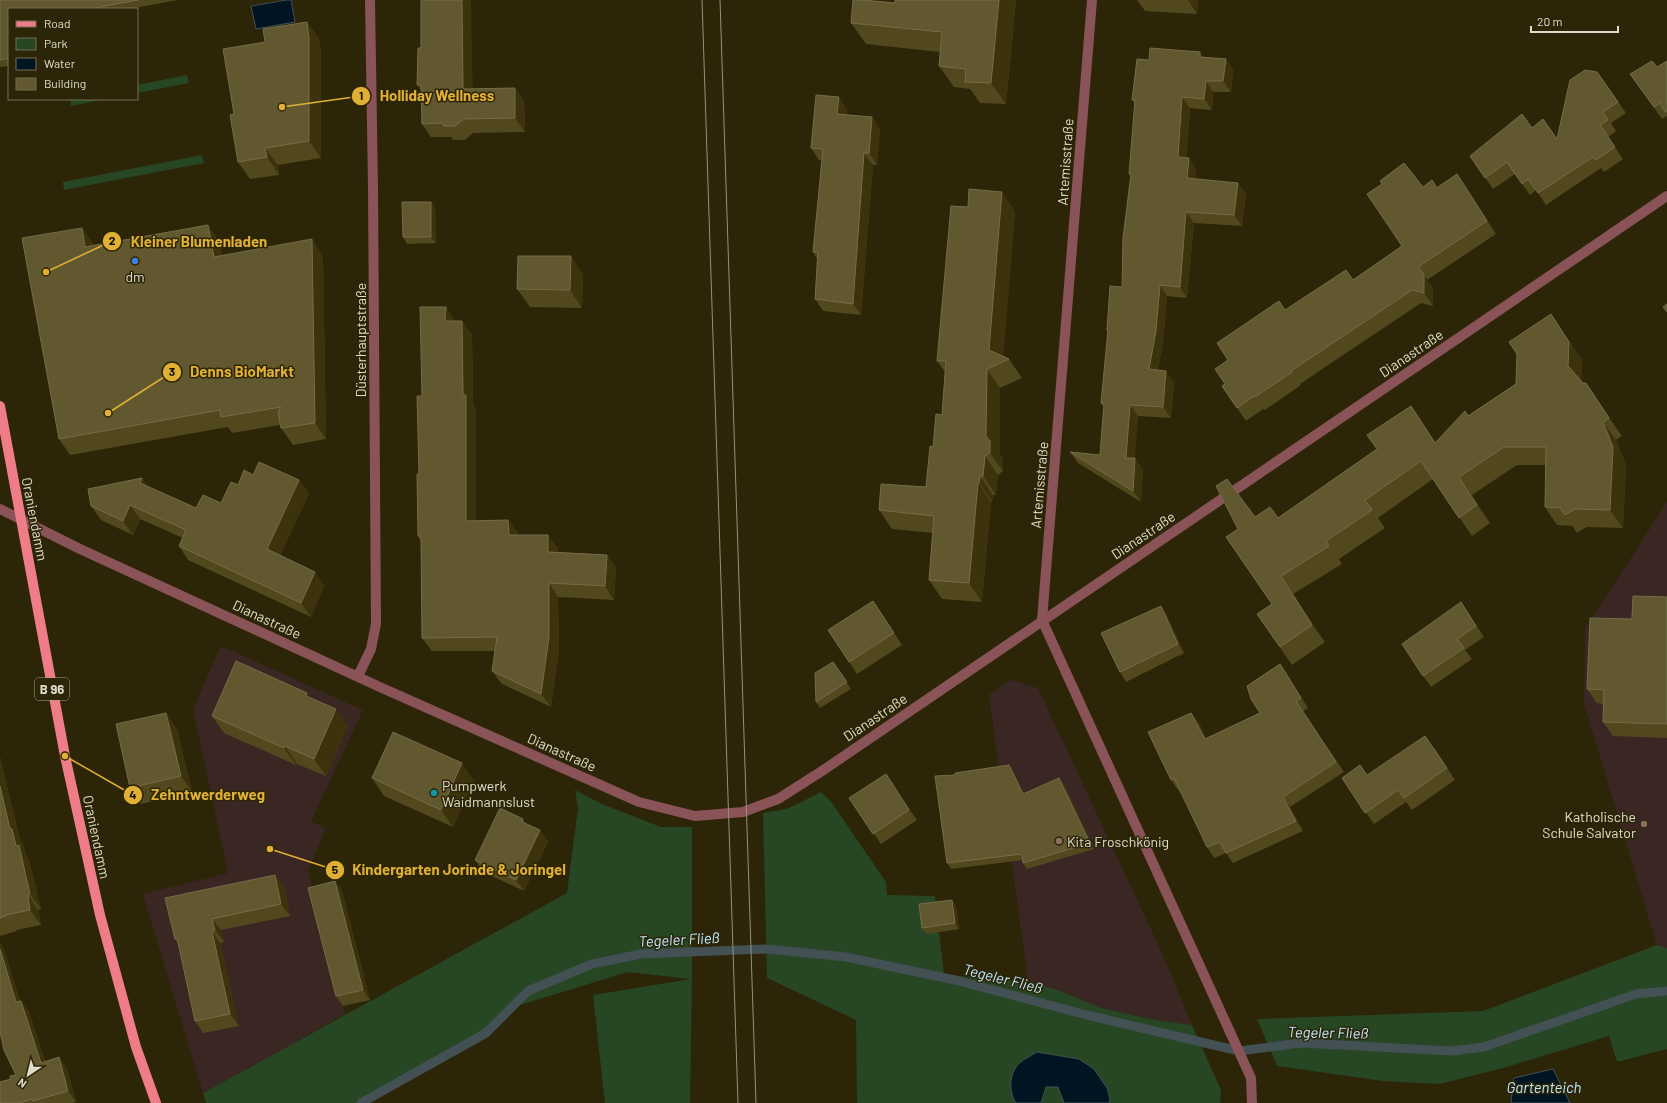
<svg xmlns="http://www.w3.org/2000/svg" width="1667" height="1103" font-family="Barlow,sans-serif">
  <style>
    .education { fill: #3a2724 }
    .green { fill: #274624 }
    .water { fill: #001421; stroke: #435054 }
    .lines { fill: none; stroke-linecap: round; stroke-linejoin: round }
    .stream { stroke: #435054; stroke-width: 9 }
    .minor { stroke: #8a5358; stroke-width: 10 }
    .primary { stroke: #ef7d89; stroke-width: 10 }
    .tram { stroke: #96917a; stroke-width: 1 }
    .wall { fill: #52481d }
    .shaded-wall { fill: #3c330c }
    .building { fill: #615830; stroke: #756d48 }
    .shop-dot { fill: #3f7fe0; stroke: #2c2507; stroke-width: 1.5 }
    .culture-dot { fill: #0f9aa8; stroke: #2c2507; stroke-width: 1.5 }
    .education-dot { fill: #8d6e63; stroke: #2c2507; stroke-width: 1.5 }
    .labels { text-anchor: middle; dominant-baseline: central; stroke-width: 3; stroke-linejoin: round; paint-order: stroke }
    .shield { fill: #2c2507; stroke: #aaa590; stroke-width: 1 }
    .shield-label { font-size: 13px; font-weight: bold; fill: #e0dccb }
    .street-label { font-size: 14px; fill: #e0dccb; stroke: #2c2507 }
    .poi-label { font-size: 14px; fill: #e0dccb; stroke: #2c2507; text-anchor: start }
    .water-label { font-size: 15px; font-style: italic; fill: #bee7ff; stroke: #2c2507 }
    .leader { fill: none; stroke: #e0b034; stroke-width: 1.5 }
    .callout-dot { fill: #e0b034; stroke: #2c2507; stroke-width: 1.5 }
    .mark-label { font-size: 12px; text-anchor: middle; font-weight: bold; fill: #111 }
    .callout-label { font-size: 15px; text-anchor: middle; font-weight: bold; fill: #e0b034; stroke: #2c2507; stroke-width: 3; stroke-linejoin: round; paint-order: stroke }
  </style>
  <rect width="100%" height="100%" fill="#2c2507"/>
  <path class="education" d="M 1667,502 L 1667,948 L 1657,945 L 1584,704 L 1585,629 Z
    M 221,646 L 363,710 L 311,821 L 326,829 L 308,870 L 345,1014 L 203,1093 L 143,894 L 228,873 L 193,709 Z
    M 1011,680 L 1038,688 L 1162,953 L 1192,1025 L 1155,1020 L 1101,1008 L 1060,991 L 1028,981 L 989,695 Z"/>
  <path class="green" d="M 187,75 L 189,83 L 137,93 L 137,85 Z
    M 70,99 L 106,99 L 71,106 Z
    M 202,155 L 204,163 L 64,190 L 63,182 Z
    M 575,790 L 602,804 L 661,827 L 692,827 L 692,979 L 690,1103 L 605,1103 L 593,995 L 691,979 L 628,972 L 513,1007 L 486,1033 L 361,1103 L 206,1103 L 203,1093 L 567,893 L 578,808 Z
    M 821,792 L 832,803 L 886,882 L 887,895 L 935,896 L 944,975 L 1028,981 L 1060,991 L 1101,1008 L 1155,1020 L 1192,1025 L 1221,1090 L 1220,1103 L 1109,1103 L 1110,1099 L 1094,1069 L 1012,1097 L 1016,1103 L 857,1103 L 856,1020 L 767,978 L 763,813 L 787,809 Z
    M 1657,945 L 1667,948 L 1667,1049 L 1617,1062 L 1609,1036 L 1503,1068 L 1440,1084 L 1383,1081 L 1277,1066 L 1257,1019 L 1483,1011 Z
    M 1046,1087 L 1058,1087 L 1064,1103 L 1041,1103 Z"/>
  <path class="water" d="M 287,0 L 291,0 L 295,22 L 256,29 L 251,6 Z
    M 1037,1052 L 1079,1059 L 1094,1069 L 1107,1088 L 1110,1099 L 1109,1103 L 1064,1103 L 1058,1087 L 1046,1087 L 1041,1103 L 1016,1103 C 1009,1093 1009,1077 1016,1067 C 1021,1060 1031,1056 1037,1052 Z
    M 1553,1069 L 1570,1103 L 1511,1103 L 1514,1078 Z"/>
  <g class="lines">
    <path class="stream" d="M 361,1103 L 486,1033 L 528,991 L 592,964 L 641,954 L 767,949 L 846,957 L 955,980 L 1087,1015 L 1239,1051 L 1301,1043 L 1452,1051 L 1484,1047 L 1636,994 L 1667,991"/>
    <path class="minor" d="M 1092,0 L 1042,620 L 1251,1078 L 1252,1103
      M 0,509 L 80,549 L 382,688 L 639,802 L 695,816 L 743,812 L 778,799 L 822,771 L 1667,196
      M 358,676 L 371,649 L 376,624 L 373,188 L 370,0"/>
    <path class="primary" d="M 0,406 L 65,756 L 100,915 L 136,1047 L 156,1103"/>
    <path class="tram" d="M 702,0 L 738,1103
      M 720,0 L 756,1103"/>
  </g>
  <path class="wall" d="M 0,0 L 178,0 L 129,9 L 9,9 L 9,66 L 0,67 Z
    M 895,0 L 1016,0 L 1006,104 L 980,103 L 970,89 L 954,87 L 939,66 L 940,52 L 866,44 L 851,23 L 895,3 Z
    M 1137,0 L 1198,0 L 1197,14 L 1145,11 Z
    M 307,22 L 319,39 L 321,55 L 321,158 L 278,165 L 279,175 L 250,179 L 238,162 L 265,42 Z
    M 421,48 L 472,89 L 515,88 L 524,101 L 525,132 L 473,133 L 465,140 L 453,140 L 451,137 L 431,137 L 422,124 L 421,90 L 417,85 Z
    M 1204,57 L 1226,59 L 1233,70 L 1231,92 L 1213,92 L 1212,110 L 1190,108 L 1186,158 L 1196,169 L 1195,179 L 1246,193 L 1242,226 L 1194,223 L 1187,298 L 1167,296 L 1163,342 L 1158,370 L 1174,382 L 1171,418 L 1138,416 L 1134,458 L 1143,469 L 1141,502 L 1078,463 L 1070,452 L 1100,455 L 1104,407 L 1101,403 L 1108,332 L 1107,330 L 1122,287 L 1131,177 L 1129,174 L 1135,103 L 1132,100 Z
    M 1667,61 L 1667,116 L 1662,119 L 1630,74 L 1657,67 Z
    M 1597,72 L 1626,113 L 1611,123 L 1616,131 L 1608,137 L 1623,159 L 1604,172 L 1601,168 L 1546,205 L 1536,190 L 1530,195 L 1515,174 L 1493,189 L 1470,156 L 1532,127 L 1557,139 Z
    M 847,109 L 846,115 L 880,129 L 877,165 L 873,165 L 861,315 L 823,311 L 815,299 L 817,259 L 813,252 L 822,160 L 819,160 L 811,148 Z
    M 1457,174 L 1466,187 L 1496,234 L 1427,280 L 1433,288 L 1433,306 L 1421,303 L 1300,384 L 1301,385 L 1265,410 L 1263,409 L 1246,421 L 1222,386 L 1225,384 L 1228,360 L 1285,310 L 1353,280 L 1402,246 L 1423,187 L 1432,180 L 1437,187 Z
    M 431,202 L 435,208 L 436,243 L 407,244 L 403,237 Z
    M 1015,211 L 1003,356 L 1009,359 L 1022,378 L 1000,388 L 1000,454 L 1003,460 L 1003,471 L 998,475 L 996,495 L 993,495 L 992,502 L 991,502 L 982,602 L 942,599 L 929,580 L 933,533 L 892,529 L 879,510 L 926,487 L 933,447 L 942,415 L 945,372 L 937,361 Z
    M 208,225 L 219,242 L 222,255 L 323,256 L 326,439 L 293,445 L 281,428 L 280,425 L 232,433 L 228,427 L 70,455 L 59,439 L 82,228 L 93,244 L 94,246 Z
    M 583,274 L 582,308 L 530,307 L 517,289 Z
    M 446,307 L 455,321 L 462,321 L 472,335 L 473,404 L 476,409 L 476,521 L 508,520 L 518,533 L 518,535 L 558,548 L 558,552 L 607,555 L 616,568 L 614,600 L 558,597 L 559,650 L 551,707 L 502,684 L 492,671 L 495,651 L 432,651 L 422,638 L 421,541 L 418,536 L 422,396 Z
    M 1551,314 L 1582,360 L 1581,381 L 1598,401 L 1622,436 L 1616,440 L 1626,465 L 1623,528 L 1587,527 L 1577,533 L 1572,526 L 1557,525 L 1545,507 L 1546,465 L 1517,465 L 1472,495 L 1490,523 L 1472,536 L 1433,479 L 1378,518 L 1385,528 L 1339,559 L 1342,564 L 1293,594 L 1325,642 L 1292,665 L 1257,614 L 1272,604 L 1255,517 L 1278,518 L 1377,449 L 1411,406 L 1435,442 L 1468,416 L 1516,384 Z
    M 253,475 L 299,480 L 309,494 L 280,555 L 315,572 L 324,586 L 311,617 L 188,560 L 179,546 L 183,538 L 140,519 L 133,535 L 101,520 L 91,506 L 149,488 L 196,508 L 221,503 L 238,485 Z
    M 1667,597 L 1667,738 L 1613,736 L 1603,722 L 1604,704 L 1597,703 L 1587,689 L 1632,619 Z
    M 1461,602 L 1484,637 L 1465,650 L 1472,659 L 1431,687 L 1423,676 Z
    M 1161,606 L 1167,615 L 1184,653 L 1126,682 L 1120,672 Z
    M 881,613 L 902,645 L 857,674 L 849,662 Z
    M 833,662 L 851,689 L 820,708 L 816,702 Z
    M 1280,664 L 1287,674 L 1308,708 L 1303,711 L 1344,772 L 1290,807 L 1303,831 L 1233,863 L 1226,853 L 1214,858 L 1207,847 L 1179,789 L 1178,790 L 1171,780 L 1191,713 L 1199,723 L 1206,739 L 1260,713 Z
    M 311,698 L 348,726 L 326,776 L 297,764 L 296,765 L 224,733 L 212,716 Z
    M 177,729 L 192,792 L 141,804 L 130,788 Z
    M 1434,748 L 1455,780 L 1412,810 L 1406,802 L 1374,824 L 1342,778 L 1367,775 Z
    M 0,757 L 20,840 L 23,844 L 25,853 L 29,860 L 41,909 L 38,910 L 41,925 L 16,930 L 17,931 L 0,936 Z
    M 1013,771 L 1024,794 L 1064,784 L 1094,849 L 1027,869 L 1023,863 L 1023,860 L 951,869 L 947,863 Z
    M 886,774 L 917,820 L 881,844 L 849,798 Z
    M 372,778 L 474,781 L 453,827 L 384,796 Z
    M 523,819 L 527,824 L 540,830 L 548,842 L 524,891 L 483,872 L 475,860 Z
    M 275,875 L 284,887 L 290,916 L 221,930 L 224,942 L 220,943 L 239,1026 L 203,1033 L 195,1021 L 178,943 L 175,939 Z
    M 335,881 L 342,891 L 370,1000 L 343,1006 L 336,996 Z
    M 952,900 L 956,906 L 959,929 L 927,934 L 922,928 Z
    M 0,943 L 4,950 L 20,1001 L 29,1012 L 45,1061 L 67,1068 L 76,1102 L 72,1103 L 0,1103 L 16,1075 L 0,1032 Z"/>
  <path class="shaded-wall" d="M 462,0 L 471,0 L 473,102 L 463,89 Z
    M 999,0 L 1016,0 L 1006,104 L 991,83 Z
    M 1188,0 L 1198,0 L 1197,14 Z
    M 307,22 L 319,39 L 321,55 L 321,158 L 309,141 Z
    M 1200,52 L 1208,63 L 1200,57 Z
    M 1226,59 L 1233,70 L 1231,92 L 1223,81 Z
    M 1206,81 L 1213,92 L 1212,110 L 1204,99 Z
    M 515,88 L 524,101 L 525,132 L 515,118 Z
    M 839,97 L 847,109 L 845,126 L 837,114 Z
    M 1182,97 L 1190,108 L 1186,168 L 1178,157 Z
    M 872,117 L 880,129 L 877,165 L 869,153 Z
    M 265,148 L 278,165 L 279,175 L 267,157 Z
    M 864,153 L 873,165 L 861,315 L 853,304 Z
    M 1189,158 L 1196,169 L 1194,189 L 1187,178 Z
    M 1457,174 L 1466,187 L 1496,234 L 1487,221 Z
    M 1238,183 L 1246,193 L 1242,226 L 1234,215 Z
    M 1002,192 L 1015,211 L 1003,362 L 989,350 Z
    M 431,202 L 435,208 L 436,243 L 431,237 Z
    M 1186,212 L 1194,223 L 1187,298 L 1180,287 Z
    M 208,225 L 219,242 L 226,273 L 214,257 Z
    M 82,228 L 93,244 L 97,263 L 85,247 Z
    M 312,239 L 323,256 L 326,439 L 315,423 Z
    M 571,256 L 583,274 L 582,308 L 570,290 Z
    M 1424,275 L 1433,288 L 1433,306 L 1424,293 Z
    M 1160,285 L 1167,296 L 1163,342 L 1156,380 L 1149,369 Z
    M 446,307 L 455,320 L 455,334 L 445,321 Z
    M 1551,314 L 1582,360 L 1581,384 L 1568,366 Z
    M 462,321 L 472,335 L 473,404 L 476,409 L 476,535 L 466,521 Z
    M 987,369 L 1000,388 L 1000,454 L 1003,460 L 1003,471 L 990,453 L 986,436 Z
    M 1166,371 L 1174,382 L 1171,418 L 1163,407 Z
    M 1586,383 L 1598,401 L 1622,436 L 1609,418 Z
    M 1130,405 L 1138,416 L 1134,468 L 1126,458 Z
    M 1411,406 L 1423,424 L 1448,461 L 1435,443 Z
    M 1603,422 L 1616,440 L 1626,465 L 1623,528 L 1610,510 Z
    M 985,456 L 998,475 L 996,495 L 983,476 Z
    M 1135,458 L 1143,469 L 1141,502 L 1133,491 Z
    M 980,476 L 993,495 L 992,502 L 979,483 Z
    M 1459,477 L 1472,495 L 1490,523 L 1477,505 Z
    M 142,478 L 152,492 L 140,483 Z
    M 299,480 L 309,494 L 277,563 L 267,549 Z
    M 978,483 L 991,502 L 982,602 L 969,583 Z
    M 130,505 L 140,519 L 133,535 L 123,521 Z
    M 508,520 L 518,533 L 518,549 L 509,535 Z
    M 548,535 L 558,548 L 558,565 L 548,552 Z
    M 607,555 L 616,568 L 614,600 L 605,586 Z
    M 315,572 L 324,586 L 311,617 L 301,603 Z
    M 1281,576 L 1325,642 L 1312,625 Z
    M 549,583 L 558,597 L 559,650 L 551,707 L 541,694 Z
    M 1161,606 L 1167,615 L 1184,653 L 1178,644 Z
    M 1280,664 L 1287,674 L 1308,708 L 1301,698 Z
    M 307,693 L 319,710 L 306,696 Z
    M 336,709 L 348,726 L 326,776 L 314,759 Z
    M 166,713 L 177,729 L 192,792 L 181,776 Z
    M 1191,713 L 1199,723 L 1212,750 L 1205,739 Z
    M 285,746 L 297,764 L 296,765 L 284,748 Z
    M 0,757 L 20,840 L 23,844 L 25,853 L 29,860 L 41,909 L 30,894 L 10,829 L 0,786 Z
    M 462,763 L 474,781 L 453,827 L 441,810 Z
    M 1009,765 L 1013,771 L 1027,800 L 1023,794 Z
    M 886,774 L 894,785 L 917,820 L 909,810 Z
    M 1059,778 L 1064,784 L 1094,849 L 1090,843 Z
    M 1283,797 L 1290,807 L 1303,831 L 1296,821 Z
    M 523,819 L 532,831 L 522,822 Z
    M 540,830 L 548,842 L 524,891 L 516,880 Z
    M 275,875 L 284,887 L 290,916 L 281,904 Z
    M 335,881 L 342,891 L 370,1000 L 363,990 Z
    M 28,895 L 38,910 L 41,925 L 30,910 Z
    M 952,900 L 956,906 L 959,929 L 955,923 Z
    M 212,919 L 221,930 L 224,942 L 215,930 Z
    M 212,931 L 220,943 L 239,1026 L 230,1014 Z
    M 0,943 L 4,950 L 24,1013 L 16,1002 L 0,949 Z
    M 21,1001 L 29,1012 L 49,1074 L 41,1063 Z
    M 59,1057 L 67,1068 L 76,1102 L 68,1091 Z"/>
  <path class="building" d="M 0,0 L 138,0 L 89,9 L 9,9 L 9,58 L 0,60 Z
    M 421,0 L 462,0 L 463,89 L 515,88 L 515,118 L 464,119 L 455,126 L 444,126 L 442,123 L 422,124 L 421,85 L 417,85 L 418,48 L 421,48 Z
    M 853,0 L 863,0 L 895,3 L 895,0 L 999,0 L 991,83 L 965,82 L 966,69 L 939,66 L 942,32 L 851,23 Z
    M 307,22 L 309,38 L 309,141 L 265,148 L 267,157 L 238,162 L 230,115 L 234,114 L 223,49 L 265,42 L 263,29 Z
    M 1150,48 L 1200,52 L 1200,57 L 1226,59 L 1223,81 L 1206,81 L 1204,99 L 1182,97 L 1178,157 L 1189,158 L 1187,178 L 1238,183 L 1234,215 L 1186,212 L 1180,287 L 1160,285 L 1156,331 L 1149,369 L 1166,371 L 1163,407 L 1130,405 L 1126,458 L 1135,458 L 1133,491 L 1070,452 L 1100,455 L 1104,404 L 1101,403 L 1108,330 L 1107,330 L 1110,286 L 1122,287 L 1123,238 L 1131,174 L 1129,174 L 1135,100 L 1132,100 L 1137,59 L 1149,60 Z
    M 1652,61 L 1657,67 L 1667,61 L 1667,111 L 1665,112 L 1660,103 L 1654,107 L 1630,74 Z
    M 1585,70 L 1597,72 L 1618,102 L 1603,112 L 1608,120 L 1600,125 L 1615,147 L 1596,160 L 1593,157 L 1538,193 L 1528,179 L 1522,184 L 1507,162 L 1485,178 L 1470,156 L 1522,114 L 1532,128 L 1543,119 L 1557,139 L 1570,80 Z
    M 816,95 L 839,97 L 837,114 L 872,117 L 869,153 L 864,153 L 853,304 L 815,299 L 818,252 L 813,252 L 823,149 L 811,148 Z
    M 1404,163 L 1423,187 L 1432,180 L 1437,188 L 1457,174 L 1487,221 L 1418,267 L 1424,275 L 1424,293 L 1412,290 L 1291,371 L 1292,372 L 1255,397 L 1254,396 L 1237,408 L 1222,386 L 1225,384 L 1215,369 L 1228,360 L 1217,343 L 1279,301 L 1285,310 L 1346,270 L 1353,280 L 1402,246 L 1367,194 L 1382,184 L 1380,181 Z
    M 969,189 L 1002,192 L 989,350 L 1009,359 L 987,369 L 986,436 L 990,441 L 990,453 L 985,456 L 983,476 L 980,476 L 979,483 L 978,483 L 969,583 L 929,580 L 934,516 L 879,510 L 881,484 L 926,487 L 930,446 L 933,447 L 936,414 L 942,415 L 946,361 L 937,361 L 951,206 L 968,207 Z
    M 402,202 L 431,202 L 431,237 L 403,237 Z
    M 208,225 L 214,257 L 312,239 L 315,423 L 281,428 L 278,412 L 281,407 L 221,417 L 220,410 L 59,439 L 22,238 L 82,228 L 85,247 Z
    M 518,256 L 571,256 L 570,290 L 517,289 Z
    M 1667,304 L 1667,312 L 1663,307 Z
    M 420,307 L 446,307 L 445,321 L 462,321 L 463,395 L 466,395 L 466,521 L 508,520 L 509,535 L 548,535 L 548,552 L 607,555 L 605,586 L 549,583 L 549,637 L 541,694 L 492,671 L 497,637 L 422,638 L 421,536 L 418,536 L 417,474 L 419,474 L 417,396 L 422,396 Z
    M 1551,314 L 1569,342 L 1568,366 L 1583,383 L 1586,383 L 1609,418 L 1603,422 L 1613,447 L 1610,510 L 1575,509 L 1565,515 L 1560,508 L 1545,507 L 1546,447 L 1504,447 L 1459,477 L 1477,505 L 1459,518 L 1421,461 L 1365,500 L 1372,510 L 1326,541 L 1329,546 L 1281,576 L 1312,625 L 1280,647 L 1257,614 L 1272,604 L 1226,537 L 1238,529 L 1216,486 L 1227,479 L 1255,517 L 1270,507 L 1278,518 L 1377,449 L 1367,435 L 1411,406 L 1435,443 L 1465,411 L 1468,416 L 1516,384 L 1517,354 L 1509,342 Z
    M 259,462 L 299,480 L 267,549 L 315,572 L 301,603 L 179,546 L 186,530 L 130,505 L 123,521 L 91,506 L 88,489 L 142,478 L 140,483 L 196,508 L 203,495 L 221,503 L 231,482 L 238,485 L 244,470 L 253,475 Z
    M 1633,596 L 1667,597 L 1667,724 L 1603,722 L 1604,690 L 1587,689 L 1590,618 L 1632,619 Z
    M 873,601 L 894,633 L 849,662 L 828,630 Z
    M 1461,602 L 1476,626 L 1457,639 L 1464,648 L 1423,676 L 1402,644 Z
    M 1161,606 L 1178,644 L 1120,672 L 1101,633 Z
    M 236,661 L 307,693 L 306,696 L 336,709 L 314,759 L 285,746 L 284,748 L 212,716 Z
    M 833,662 L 847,682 L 816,702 L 815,673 Z
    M 1280,664 L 1301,698 L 1296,701 L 1336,762 L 1283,797 L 1296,821 L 1226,853 L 1220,842 L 1207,847 L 1174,778 L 1171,780 L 1148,732 L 1191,713 L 1205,739 L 1260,713 L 1251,699 L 1247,686 Z
    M 166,713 L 181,776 L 130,788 L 116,724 Z
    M 393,732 L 462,763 L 441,810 L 372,778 Z
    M 1425,736 L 1447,768 L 1404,798 L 1398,790 L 1365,813 L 1342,778 L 1360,765 L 1367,775 Z
    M 1009,765 L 1023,794 L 1059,778 L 1090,843 L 1023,863 L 1022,854 L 947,863 L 935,776 L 955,775 L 955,773 Z
    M 886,774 L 909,810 L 873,834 L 849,798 Z
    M 0,786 L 10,829 L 12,829 L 16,846 L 19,845 L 30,894 L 28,895 L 30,910 L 6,915 L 6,916 L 0,918 Z
    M 500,808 L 523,819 L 522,822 L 540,830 L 516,880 L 475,860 Z
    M 275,875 L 281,904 L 212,919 L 215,930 L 212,931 L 230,1014 L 195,1021 L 177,938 L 175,939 L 165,898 Z
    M 335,881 L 363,990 L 336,996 L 308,888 Z
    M 952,900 L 955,923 L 922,928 L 919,904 Z
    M 0,949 L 16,1002 L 21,1001 L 41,1063 L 59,1057 L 68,1091 L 33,1101 L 32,1099 L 20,1103 L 0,1103 L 0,1082 L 11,1079 L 10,1076 L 16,1075 L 4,1050 L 0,1032 Z"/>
  <circle class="shop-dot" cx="135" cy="261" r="4"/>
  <circle class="culture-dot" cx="434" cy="793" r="4"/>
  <g class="education-dot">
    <circle cx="1644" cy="824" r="4"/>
    <circle cx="1059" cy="841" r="4"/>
  </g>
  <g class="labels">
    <rect class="shield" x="35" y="678" width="34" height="22" rx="3"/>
    <g class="shield-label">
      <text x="52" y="689">B 96</text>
    </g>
    <g class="street-label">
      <text transform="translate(1065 162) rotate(-86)">Artemisstraße</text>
      <text transform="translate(360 340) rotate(-90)">Düsterhauptstraße</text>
      <text transform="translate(1411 353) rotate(-34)">Dianastraße</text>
      <text transform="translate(1039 485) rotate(-85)">Artemisstraße</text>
      <text transform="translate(35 519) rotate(79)">Oraniendamm</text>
      <text transform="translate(1143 535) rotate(-34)">Dianastraße</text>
      <text transform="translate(267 619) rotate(25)">Dianastraße</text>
      <text transform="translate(875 717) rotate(-34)">Dianastraße</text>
      <text transform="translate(562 752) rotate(24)">Dianastraße</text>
      <text transform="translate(97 837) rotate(78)">Oraniendamm</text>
    </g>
    <g class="poi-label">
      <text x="135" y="276" text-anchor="middle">dm</text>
      <text x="442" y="785">Pumpwerk<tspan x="442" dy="16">Waidmannslust</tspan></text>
      <text x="1636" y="816" text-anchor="end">Katholische<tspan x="1636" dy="16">Schule Salvator</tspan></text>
      <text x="1067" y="841">Kita Froschkönig</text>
    </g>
    <g class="water-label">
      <text transform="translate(679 939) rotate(-3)">Tegeler Fließ</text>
      <text transform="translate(1003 978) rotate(14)">Tegeler Fließ</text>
      <text transform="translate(1328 1032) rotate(1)">Tegeler Fließ</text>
      <text x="1544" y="1087">Gartenteich</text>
    </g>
  </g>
  <path class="leader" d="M282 107L361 96M46 272L112 241M108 413L172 372M65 756L133 795M270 849L335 870"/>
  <g class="callout-dot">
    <circle cx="282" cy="107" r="4"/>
    <circle cx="46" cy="272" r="4"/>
    <circle cx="108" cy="413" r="4"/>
    <circle cx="65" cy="756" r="4"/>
    <circle cx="270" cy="849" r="4"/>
    <circle cx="361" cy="96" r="10"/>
    <circle cx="112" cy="241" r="10"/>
    <circle cx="172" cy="372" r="10"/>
    <circle cx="133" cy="795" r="10"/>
    <circle cx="335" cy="870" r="10"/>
  </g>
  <g class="mark-label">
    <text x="361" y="100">1</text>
    <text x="112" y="245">2</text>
    <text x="172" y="376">3</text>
    <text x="133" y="799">4</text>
    <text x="335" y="874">5</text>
  </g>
  <g class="callout-label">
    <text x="437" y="101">Holliday Wellness</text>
    <text x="199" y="247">Kleiner Blumenladen</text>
    <text x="242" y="377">Denns BioMarkt</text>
    <text x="208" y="800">Zehntwerderweg</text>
    <text x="459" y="875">Kindergarten Jorinde &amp; Joringel</text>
  </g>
  <rect x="8" y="8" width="130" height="92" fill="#2c2507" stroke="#746e55"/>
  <rect x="16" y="21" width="20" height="6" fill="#ef7d89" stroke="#746e55"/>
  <text x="44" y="28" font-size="12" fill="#e0dccb">Road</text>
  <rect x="16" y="38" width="20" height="12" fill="#274624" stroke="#746e55"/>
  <text x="44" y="48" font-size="12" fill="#e0dccb">Park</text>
  <rect x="16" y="58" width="20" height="12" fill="#001421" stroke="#746e55"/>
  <text x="44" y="68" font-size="12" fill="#e0dccb">Water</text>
  <rect x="16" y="78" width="20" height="12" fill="#615830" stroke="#746e55"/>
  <text x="44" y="88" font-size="12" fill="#e0dccb">Building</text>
  <g transform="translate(28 1075) rotate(215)" stroke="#2c2507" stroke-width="3" paint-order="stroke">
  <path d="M0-3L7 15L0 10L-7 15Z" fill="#e0dccb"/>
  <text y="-6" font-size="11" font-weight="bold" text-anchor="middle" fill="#e0dccb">N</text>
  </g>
  <path d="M1531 26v6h87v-6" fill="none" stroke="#e0dccb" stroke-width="2"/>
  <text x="1537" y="26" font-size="12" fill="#e0dccb" stroke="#2c2507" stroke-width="3" paint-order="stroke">20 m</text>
</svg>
